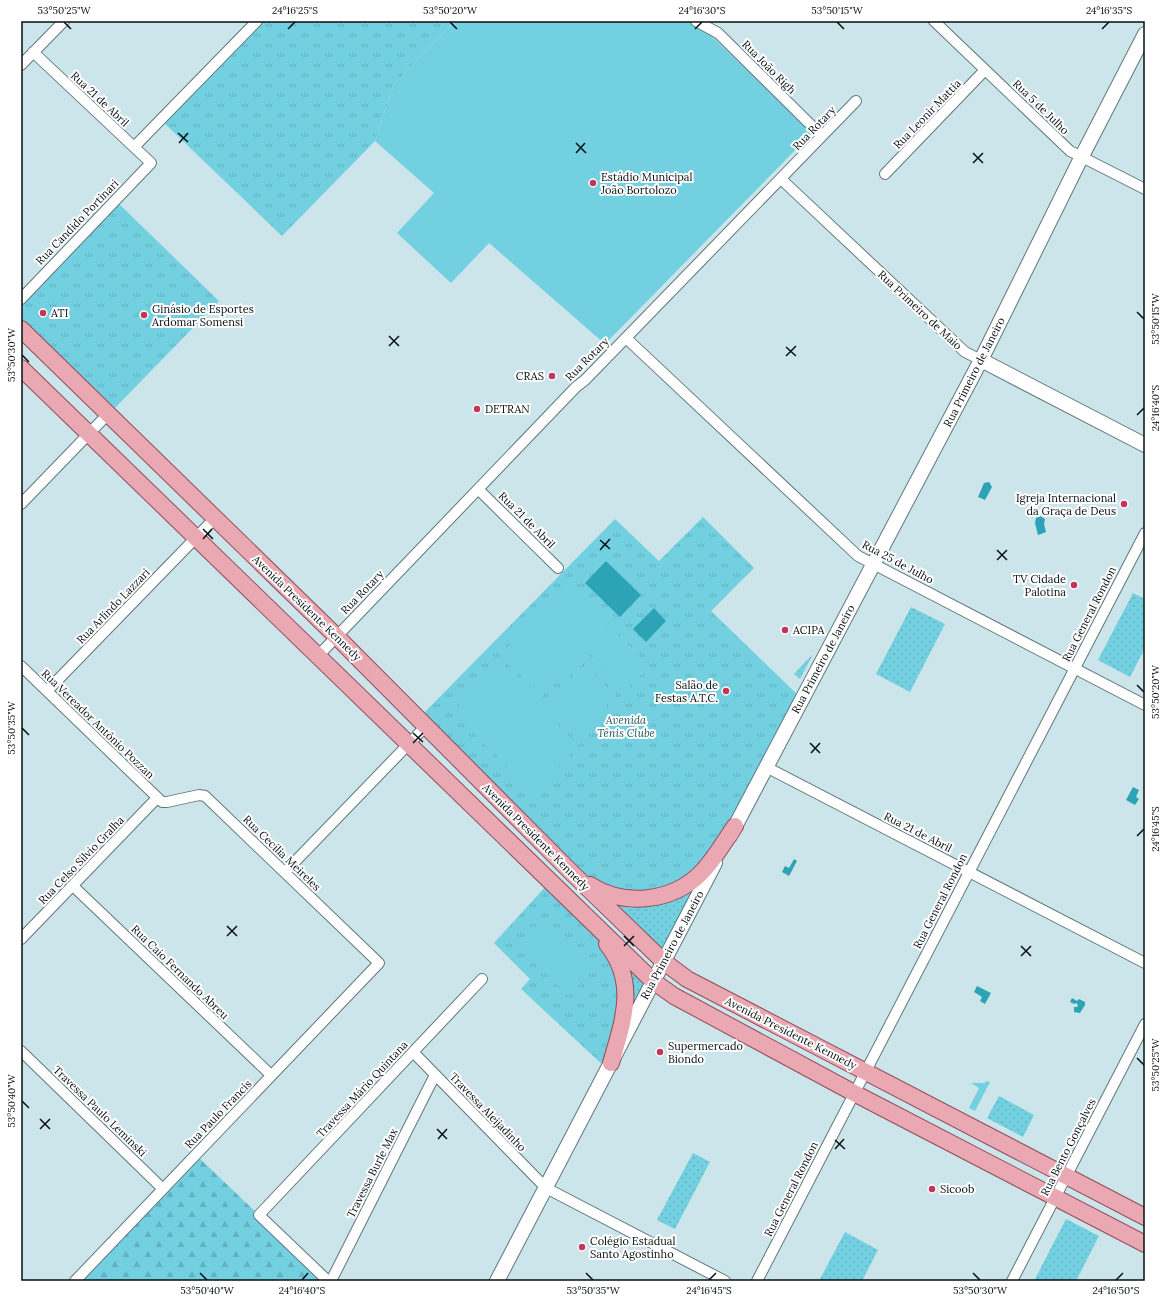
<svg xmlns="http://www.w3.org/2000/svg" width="1166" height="1302" font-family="Lora,serif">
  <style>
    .grass { fill: url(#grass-dots) }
    .forest { fill: url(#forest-firs) }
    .park { fill: url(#park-tufts) }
    .garden { fill: #72d0e0 }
    .water { fill: #2da4b6 }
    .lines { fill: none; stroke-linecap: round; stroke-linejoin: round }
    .street-casing { stroke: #60777b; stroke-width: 12 }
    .secondary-casing { stroke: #60777b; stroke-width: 16 }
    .primary-casing { stroke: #914d59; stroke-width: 18 }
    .street { stroke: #fff; stroke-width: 10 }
    .secondary { stroke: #fff; stroke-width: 14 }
    .primary { stroke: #eaa8b3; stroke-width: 16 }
    .ticks { fill: none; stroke: #070f11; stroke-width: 1.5 }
    .poi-dot { fill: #c43557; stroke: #fff; stroke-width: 1.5 }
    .labels { text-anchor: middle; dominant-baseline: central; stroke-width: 4; stroke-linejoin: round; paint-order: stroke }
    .street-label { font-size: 11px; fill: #070f11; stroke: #fff }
    .poi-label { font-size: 11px; fill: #070f11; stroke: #fff; text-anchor: start }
    .park-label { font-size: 11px; font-style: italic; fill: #27575f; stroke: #fff }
    .neatline { fill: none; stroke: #070f11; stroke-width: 1.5 }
    .ticks-label { font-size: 10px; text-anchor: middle; fill: #070f11 }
  </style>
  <defs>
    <pattern id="grass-dots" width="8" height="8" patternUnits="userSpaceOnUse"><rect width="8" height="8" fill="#72d0e0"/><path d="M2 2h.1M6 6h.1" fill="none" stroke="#61b1bf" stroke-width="1.8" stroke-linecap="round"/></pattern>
    <pattern id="forest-firs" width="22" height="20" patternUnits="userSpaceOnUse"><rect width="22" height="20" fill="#72d0e0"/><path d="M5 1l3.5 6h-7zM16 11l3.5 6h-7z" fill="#61b1bf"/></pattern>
    <pattern id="park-tufts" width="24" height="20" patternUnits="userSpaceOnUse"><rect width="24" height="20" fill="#72d0e0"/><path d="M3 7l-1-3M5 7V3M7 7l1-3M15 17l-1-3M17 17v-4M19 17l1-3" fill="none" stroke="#61b1bf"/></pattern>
  </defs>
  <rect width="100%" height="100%" fill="#cce5ea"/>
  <path class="grass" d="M 1133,593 L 1145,599 L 1145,648 L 1130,677 L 1098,660 Z
    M 911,607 L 945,624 L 910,692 L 876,674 Z
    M 813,654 L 800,679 L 794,674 Z
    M 703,879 L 663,954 L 603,897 Z
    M 617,951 L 650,981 L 619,1042 Z
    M 999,1096 L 1034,1115 L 1023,1137 L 987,1118 Z
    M 693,1153 L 710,1162 L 675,1229 L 657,1220 Z
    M 1066,1219 L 1099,1236 L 1076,1281 L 1034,1281 Z
    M 845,1232 L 878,1250 L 862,1281 L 819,1281 Z"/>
  <path class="forest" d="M 196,1155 L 328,1281 L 75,1281 Z"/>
  <path class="park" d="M 257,21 L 455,21 L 394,84 L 375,141 L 282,236 L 161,120 Z
    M 115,200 L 219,301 L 112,411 L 21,322 L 21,299 Z
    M 703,517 L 754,568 L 711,611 L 802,699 L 716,854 L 665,895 L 596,888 L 418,719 L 615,519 L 659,561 Z
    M 548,884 L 576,911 L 607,950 L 614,961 L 621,1002 L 604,1066 L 521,989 L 530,979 L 494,943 Z"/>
  <path class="garden" d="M 455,21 L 696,21 L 812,133 L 605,344 L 489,243 L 451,283 L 397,233 L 434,193 L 375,141 L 394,84 Z
    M 567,582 L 610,624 L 584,651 L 590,657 L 564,682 L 515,634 L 542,609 Z
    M 610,627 L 650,666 L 627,689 L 587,651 Z
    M 516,638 L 558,680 L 542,696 L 499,656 Z
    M 498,665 L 579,746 L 533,792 L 452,712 Z
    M 586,666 L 616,696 L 602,710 L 572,680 Z
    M 568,686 L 603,721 L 584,739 L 549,704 Z
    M 544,918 L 595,967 L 569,996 L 517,946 Z
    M 986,1081 L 990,1082 L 975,1111 L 969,1108 L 979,1088 L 971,1083 L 985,1083 Z"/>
  <path class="water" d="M 989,482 L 992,487 L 985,500 L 978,497 L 984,483 Z
    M 1040,516 L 1045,519 L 1044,524 L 1046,532 L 1038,535 L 1035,523 L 1036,518 Z
    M 606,561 L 641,595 L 620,617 L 585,583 Z
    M 654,608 L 666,621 L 646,642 L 633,629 Z
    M 1133,787 L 1139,790 L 1136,797 L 1139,799 L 1135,805 L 1126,800 Z
    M 794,859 L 797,861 L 789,876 L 782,872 L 785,866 L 789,868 Z
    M 977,986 L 991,993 L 985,1004 L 980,1001 L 982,997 L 974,992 Z
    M 1072,998 L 1077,1001 L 1079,999 L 1085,1002 L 1085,1005 L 1080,1013 L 1074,1012 L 1074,1007 L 1077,1007 L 1078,1005 L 1076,1003 L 1074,1004 L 1070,1002 Z"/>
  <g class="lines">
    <defs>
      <path id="street" d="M 696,21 L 718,33 L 822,136
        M 934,21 L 1070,151 L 1145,189
        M 21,65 L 64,21
        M 134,147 L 257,21
        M 885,174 L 985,70
        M 781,179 L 965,352 L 981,360
        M 21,299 L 151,163 L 33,52
        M 626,338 L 858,556 L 1145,705
        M 479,490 L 558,568
        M 21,504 L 108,414
        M 318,656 L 576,387 L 585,380 L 856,101
        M 21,666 L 162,802 L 167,802 L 199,795 L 205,796 L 379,963 L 75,1281
        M 47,691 L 215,518
        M 766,767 L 1145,963
        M 285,872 L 426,726
        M 73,886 L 271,1075
        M 21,939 L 157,798
        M 21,1051 L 163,1189
        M 413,1052 L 546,1188 L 725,1281
        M 328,1281 L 259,1215 L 482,979
        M 331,1281 L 435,1075
        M 757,1281 L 1145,533
        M 1012,1281 L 1145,1024"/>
      <path id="secondary" d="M 981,360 L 1145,445
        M 730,836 L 981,360 L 1081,158 L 1145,34
        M 497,1281 L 715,863"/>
      <path id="primary" d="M 21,329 L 336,636 L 572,873 L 663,961 L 687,979 L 1145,1217
        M 21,368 L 653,981 L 674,996 L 854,1093 L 1145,1244
        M 590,885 C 625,907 672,902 701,873 C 714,860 724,842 735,826
        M 607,944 C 638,983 623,1021 611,1063"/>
    </defs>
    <use href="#street" class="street-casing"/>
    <use href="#secondary" class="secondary-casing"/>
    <use href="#primary" class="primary-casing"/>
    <use href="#street" class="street"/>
    <use href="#secondary" class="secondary"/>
    <use href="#primary" class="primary"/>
  </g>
  <path class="ticks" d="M 64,22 L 71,29M 450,22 L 457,29M 837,22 L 844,29M 288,29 L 295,22M 695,29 L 702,22M 1102,29 L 1109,22M 178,133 L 188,142M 179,143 L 188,133M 576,143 L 586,153M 576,153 L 585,143M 973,153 L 983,163M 973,163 L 983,153M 1137,312 L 1144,319M 389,336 L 399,346M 389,346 L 399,336M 786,347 L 796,356M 22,355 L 29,362M 786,356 L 796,346M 1137,415 L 1144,408M 203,529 L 213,539M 203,539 L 212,529M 600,540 L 610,549M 600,550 L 610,539M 997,550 L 1007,560M 997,560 L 1007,550M 1137,685 L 1144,692M 22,728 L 29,735M 413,733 L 423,742M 413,743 L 423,733M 810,743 L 820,753M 811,753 L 820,743M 1137,836 L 1144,829M 227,926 L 237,936M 227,936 L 237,926M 624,936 L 634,946M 624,946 L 634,936M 1021,946 L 1031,956M 1021,956 L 1031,946M 1137,1058 L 1144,1065M 22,1101 L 29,1108M 40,1119 L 50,1129M 40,1129 L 50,1119M 437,1129 L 447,1139M 438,1139 L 447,1129M 835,1140 L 845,1149M 835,1149 L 844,1139M 200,1273 L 207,1280M 586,1273 L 593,1280M 973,1273 L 980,1280M 302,1280 L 308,1273M 709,1280 L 716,1273M 1116,1280 L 1123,1273"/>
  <g class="poi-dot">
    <circle cx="593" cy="183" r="4"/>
    <circle cx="43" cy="313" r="4"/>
    <circle cx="144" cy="315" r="4"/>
    <circle cx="552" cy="376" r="4"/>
    <circle cx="477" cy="409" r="4"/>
    <circle cx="1124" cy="504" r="4"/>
    <circle cx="1074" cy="585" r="4"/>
    <circle cx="785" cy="630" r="4"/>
    <circle cx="726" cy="691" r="4"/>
    <circle cx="660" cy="1052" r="4"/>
    <circle cx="932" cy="1189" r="4"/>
    <circle cx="582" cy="1247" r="4"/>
  </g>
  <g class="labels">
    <g class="street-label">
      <text transform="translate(769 67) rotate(45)">Rua João Righ</text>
      <text transform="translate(100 99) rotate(43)">Rua 21 de Abril</text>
      <text transform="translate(1041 107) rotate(44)">Rua 5 de Julho</text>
      <text transform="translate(927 114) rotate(-46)">Rua Leonir Mattia</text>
      <text transform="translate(814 128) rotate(-46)">Rua Rotary</text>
      <text transform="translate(77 222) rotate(-46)">Rua Candido Portinari</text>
      <text transform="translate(920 310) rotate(43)">Rua Primeiro de Maio</text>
      <text transform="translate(587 359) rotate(-45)">Rua Rotary</text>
      <text transform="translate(974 372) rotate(-63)">Rua Primeiro de Janeiro</text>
      <text transform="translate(527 520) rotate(45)">Rua 21 de Abril</text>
      <text transform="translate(898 562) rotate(28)">Rua 25 de Julho</text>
      <text transform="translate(362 592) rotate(-46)">Rua Rotary</text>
      <text transform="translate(113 606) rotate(-46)">Rua Arlindo Lazzari</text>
      <text transform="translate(307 608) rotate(44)">Avenida Presidente Kennedy</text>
      <text transform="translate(1089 614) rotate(-63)">Rua General Rondon</text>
      <text transform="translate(823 659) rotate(-62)">Rua Primeiro de Janeiro</text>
      <text transform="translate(98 724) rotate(44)">Rua Vereador Antônio Pozzan</text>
      <text transform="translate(918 832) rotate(27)">Rua 21 de Abril</text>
      <text transform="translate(536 837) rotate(45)">Avenida Presidente Kennedy</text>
      <text transform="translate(282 853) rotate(44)">Rua Cecília Meireles</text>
      <text transform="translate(81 860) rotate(-46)">Rua Celso Sílvio Gralha</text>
      <text transform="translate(940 901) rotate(-63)">Rua General Rondon</text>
      <text transform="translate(672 945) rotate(-62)">Rua Primeiro de Janeiro</text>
      <text transform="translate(180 972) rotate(44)">Rua Caio Fernando Abreu</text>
      <text transform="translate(791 1033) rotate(27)">Avenida Presidente Kennedy</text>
      <text transform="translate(362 1089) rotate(-47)">Travessa Mário Quintana</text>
      <text transform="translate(100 1111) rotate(44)">Travessa Paulo Leminski</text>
      <text transform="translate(488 1112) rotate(46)">Travessa Aleijadinho</text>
      <text transform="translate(218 1114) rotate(-46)">Rua Paulo Francis</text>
      <text transform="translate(1068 1147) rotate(-63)">Rua Bento Gonçalves</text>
      <text transform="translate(372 1173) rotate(-63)">Travessa Burle Max</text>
      <text transform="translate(791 1189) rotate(-63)">Rua General Rondon</text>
    </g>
    <g class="poi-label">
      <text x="601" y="177">Estádio Municipal<tspan x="601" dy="13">João Bortolozo</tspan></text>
      <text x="152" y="309">Ginásio de Esportes<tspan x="152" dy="13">Ardomar Somensi</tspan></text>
      <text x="51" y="313">ATI</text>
      <text x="544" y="376" text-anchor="end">CRAS</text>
      <text x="485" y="409">DETRAN</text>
      <text x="1116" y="498" text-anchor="end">Igreja Internacional<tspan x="1116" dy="13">da Graça de Deus</tspan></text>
      <text x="1066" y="579" text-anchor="end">TV Cidade<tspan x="1066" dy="13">Palotina</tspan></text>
      <text x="793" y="630">ACIPA</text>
      <text x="718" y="685" text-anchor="end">Salão de<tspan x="718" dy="13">Festas A.T.C.</tspan></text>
      <text x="668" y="1046">Supermercado<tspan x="668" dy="13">Biondo</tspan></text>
      <text x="940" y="1189">Sicoob</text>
      <text x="590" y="1241">Colégio Estadual<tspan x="590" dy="13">Santo Agostinho</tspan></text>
    </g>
    <g class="park-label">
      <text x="626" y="720">Avenida<tspan x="626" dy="13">Tênis Clube</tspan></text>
    </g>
  </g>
  <rect width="1166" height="1302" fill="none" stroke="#ffffff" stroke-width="44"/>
  <rect x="22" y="22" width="1122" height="1258" class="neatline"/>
  <g class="ticks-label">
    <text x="64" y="14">53°50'25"W</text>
    <text x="295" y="14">24°16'25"S</text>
    <text x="450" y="14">53°50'20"W</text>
    <text x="702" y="14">24°16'30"S</text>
    <text x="837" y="14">53°50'15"W</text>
    <text x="1109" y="14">24°16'35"S</text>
    <text transform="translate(1155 319) rotate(-90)" y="4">53°50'15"W</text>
    <text transform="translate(11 355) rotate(-90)" y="4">53°50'30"W</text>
    <text transform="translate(1155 408) rotate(-90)" y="4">24°16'40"S</text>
    <text transform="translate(1155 692) rotate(-90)" y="4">53°50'20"W</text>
    <text transform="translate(11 728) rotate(-90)" y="4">53°50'35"W</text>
    <text transform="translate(1155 829) rotate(-90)" y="4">24°16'45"S</text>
    <text transform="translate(1155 1065) rotate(-90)" y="4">53°50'25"W</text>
    <text transform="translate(11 1101) rotate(-90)" y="4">53°50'40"W</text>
    <text x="207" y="1294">53°50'40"W</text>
    <text x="302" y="1294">24°16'40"S</text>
    <text x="593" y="1294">53°50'35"W</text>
    <text x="709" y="1294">24°16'45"S</text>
    <text x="980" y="1294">53°50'30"W</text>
    <text x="1116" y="1294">24°16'50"S</text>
  </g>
</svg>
